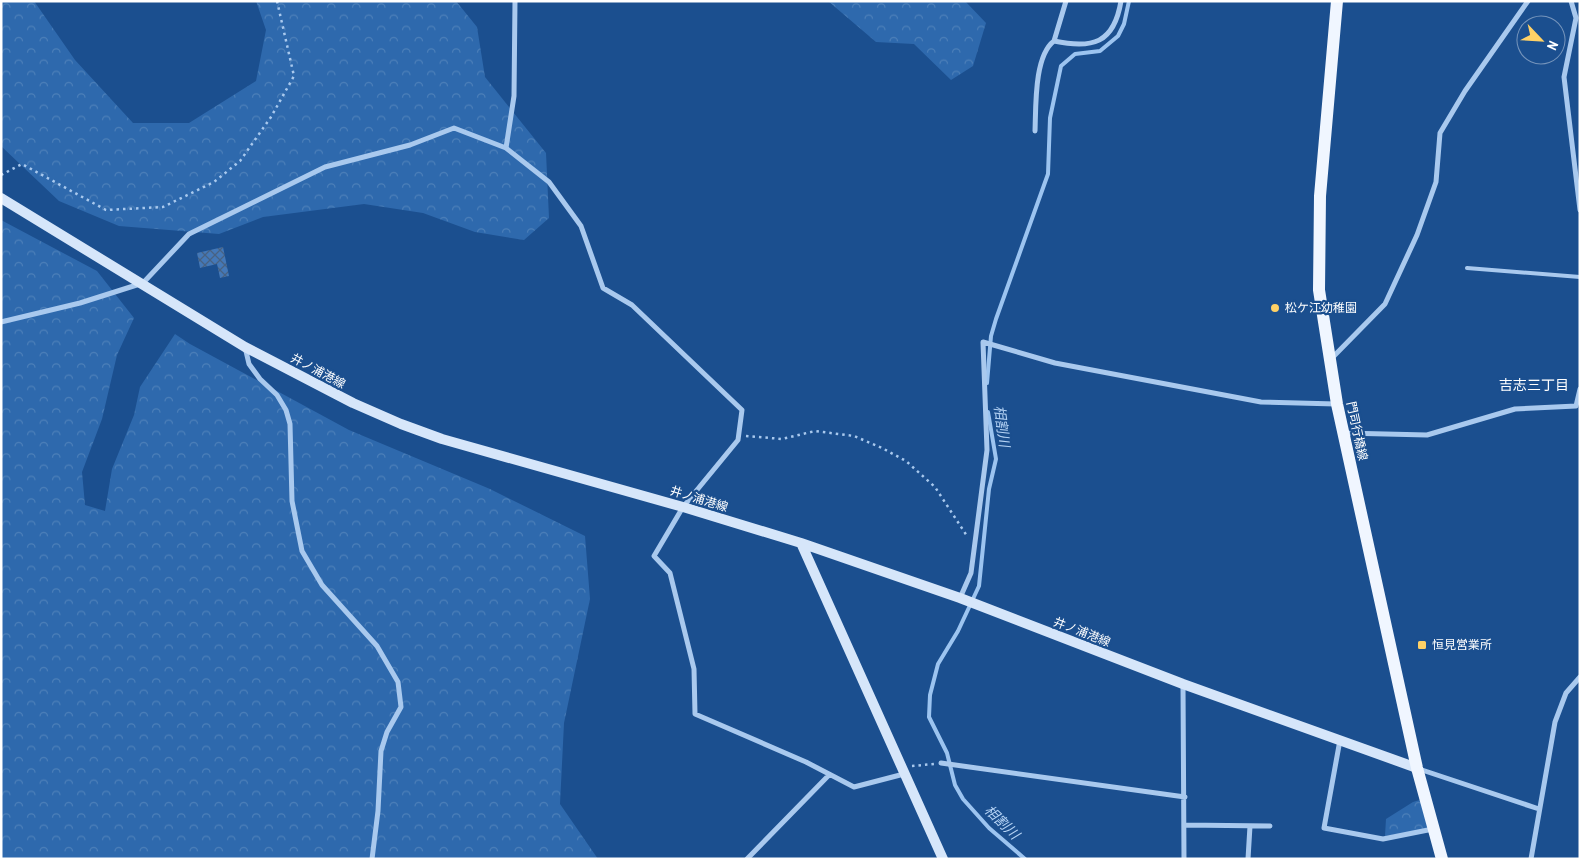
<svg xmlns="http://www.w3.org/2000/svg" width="1581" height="860" font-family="'Archivo Narrow','Noto Sans JP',sans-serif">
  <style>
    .forest { fill: url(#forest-crowns) }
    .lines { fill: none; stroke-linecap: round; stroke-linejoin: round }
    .stream { stroke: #9cc4f0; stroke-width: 4 }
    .building { fill: url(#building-cross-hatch) }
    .path { stroke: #a9c9ee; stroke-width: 2.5; stroke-dasharray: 2.5 4; stroke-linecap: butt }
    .lane { stroke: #a9c9ee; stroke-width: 4 }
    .street { stroke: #a9c9ee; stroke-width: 5 }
    .secondary { stroke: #d6e6fa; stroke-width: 10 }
    .primary { stroke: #f0f6ff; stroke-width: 12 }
    .poi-dot { fill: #ffd166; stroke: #1b4f8f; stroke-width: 2 }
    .labels { text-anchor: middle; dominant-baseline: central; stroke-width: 4.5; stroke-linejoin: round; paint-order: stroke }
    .poi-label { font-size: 12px; fill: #fff; stroke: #1b4f8f; text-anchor: start }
    .street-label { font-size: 12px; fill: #fff; stroke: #1b4f8f }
    .neighbourhood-label { font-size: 14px; fill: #fff; stroke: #1b4f8f }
    .water-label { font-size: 14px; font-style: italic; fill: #b5d3f5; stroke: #1b4f8f }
  </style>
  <defs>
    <pattern id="forest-crowns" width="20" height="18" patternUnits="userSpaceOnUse" patternTransform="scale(1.25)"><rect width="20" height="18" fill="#2e69ad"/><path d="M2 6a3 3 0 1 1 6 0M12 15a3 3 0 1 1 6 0" fill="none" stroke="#4d80b9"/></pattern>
    <pattern id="building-cross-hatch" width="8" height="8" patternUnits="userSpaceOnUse" patternTransform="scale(1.25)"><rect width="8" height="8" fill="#4478b7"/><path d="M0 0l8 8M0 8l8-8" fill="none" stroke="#486282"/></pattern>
  </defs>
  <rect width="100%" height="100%" fill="#1b4f8f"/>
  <path class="forest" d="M 1,1 L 34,1 L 75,60 L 133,123 L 189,123 L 256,81 L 266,30 L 256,1 L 456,1 L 477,27 L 485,77 L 546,153 L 549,218 L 524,240 L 475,232 L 423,213 L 364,204 L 263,217 L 219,234 L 119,226 L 59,201 L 1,146 Z
    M 828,1 L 965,1 L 986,23 L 973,66 L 951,80 L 914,44 L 876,42 Z
    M 1,220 L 97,271 L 134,318 L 117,355 L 102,419 L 82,472 L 85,505 L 105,511 L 112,469 L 134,415 L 140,387 L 175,334 L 190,344 L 349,430 L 490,489 L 585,536 L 590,599 L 564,723 L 560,804 L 598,859 L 1,859 Z
    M 1423,799 L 1431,829 L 1385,836 L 1386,819 L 1413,802 Z"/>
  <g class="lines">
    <path class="stream" d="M 987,383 L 991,336 L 996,319 L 1048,174 L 1050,118 L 1061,66 L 1075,54 L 1100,51 L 1118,36 L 1124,24 L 1129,1
      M 988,412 L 996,459 L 989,489 L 979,586 L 958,631 L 938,664 L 930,695 L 929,717 L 947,753 L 955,785 L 963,799 L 989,828 L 1025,859"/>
  </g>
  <path class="building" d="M 223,247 L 229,276 L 220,278 L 217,264 L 200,268 L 197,253 Z"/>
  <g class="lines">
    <path class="path" d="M 1,175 L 22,164 L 106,210 L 163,207 L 214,182 L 240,161 L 271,117 L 294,76 L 277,1
      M 746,436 L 782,439 L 815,431 L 854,436 L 882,448 L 906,461 L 935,487 L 967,536
      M 912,766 L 934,764"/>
    <path class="lane" d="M 1467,268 L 1580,277"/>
    <path class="street" d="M 1571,1 L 1576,18 L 1564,77 L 1580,210
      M 1054,41 L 1066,1
      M 1035,131 C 1036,107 1034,56 1054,41 C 1092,49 1114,44 1121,1
      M 506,148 L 514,96 L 515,1
      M 1,322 L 80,303 L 143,283 L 189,234 L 325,167 L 410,145 L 454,128 L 506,148 L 549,182 L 581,226 L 603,288 L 632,305 L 742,410 L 738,440 L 683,507 L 654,556 L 670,573 L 694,669 L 695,714 L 806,762 L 854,787 L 904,774
      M 245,347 L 249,364 L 260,379 L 277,395 L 286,410 L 290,424 L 292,501 L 302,551 L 322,585 L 377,646 L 398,682 L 401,707 L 387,732 L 381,751 L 378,811 L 372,859
      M 1331,359 L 1385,304 L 1417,235 L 1436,182 L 1440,133 L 1465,91 L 1528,1
      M 1576,406 L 1580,389
      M 1344,433 L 1427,435 L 1515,409 L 1576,406
      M 960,598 L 971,573 L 987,450 L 983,342 L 1055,363 L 1261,402 L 1336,404
      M 1183,685 L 1184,859
      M 1340,740 L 1324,828 L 1383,839 L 1433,829
      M 941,763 L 1185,797
      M 1419,769 L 1539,809
      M 1184,825 L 1270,826
      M 747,859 L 829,775
      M 1248,859 L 1250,826
      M 1531,859 L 1555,722 L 1566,693 L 1580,677"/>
    <path class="secondary" d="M 1,198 L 245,347 L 353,403 L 401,424 L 442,439 L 683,507 L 801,543 L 960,598 L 1183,684 L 1417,768
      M 801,543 L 943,859"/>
    <path class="primary" d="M 1337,1 L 1320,196 L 1319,290 L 1337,404 L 1417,768 L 1442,859"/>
  </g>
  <g class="poi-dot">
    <circle cx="1275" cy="308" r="5"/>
    <rect x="1417" y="640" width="10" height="10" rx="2.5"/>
  </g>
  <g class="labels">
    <g class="poi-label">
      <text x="1285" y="308">松ケ江幼稚園</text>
      <text x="1432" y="645">恒見営業所</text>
    </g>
    <g class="street-label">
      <text transform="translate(318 371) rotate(28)">井ノ浦港線</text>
      <text transform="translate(1357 431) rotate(78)">門司行橋線</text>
      <text transform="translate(699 499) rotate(17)">井ノ浦港線</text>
      <text transform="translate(1082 632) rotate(21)">井ノ浦港線</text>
    </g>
    <g class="neighbourhood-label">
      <text x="1534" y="385">吉志三丁目</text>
    </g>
    <g class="water-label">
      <text transform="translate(1002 426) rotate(82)">相割川</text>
      <text transform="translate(1002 822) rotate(44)">相割川</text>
    </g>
  </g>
  <rect width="1581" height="860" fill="none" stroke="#ffffff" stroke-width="5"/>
  <g transform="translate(1541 40) rotate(115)"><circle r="24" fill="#1b4f8f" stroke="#7695bc"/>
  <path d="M0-4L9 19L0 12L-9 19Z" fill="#ffd166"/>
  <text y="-8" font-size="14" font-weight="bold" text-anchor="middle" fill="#ffffff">N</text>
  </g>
</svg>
